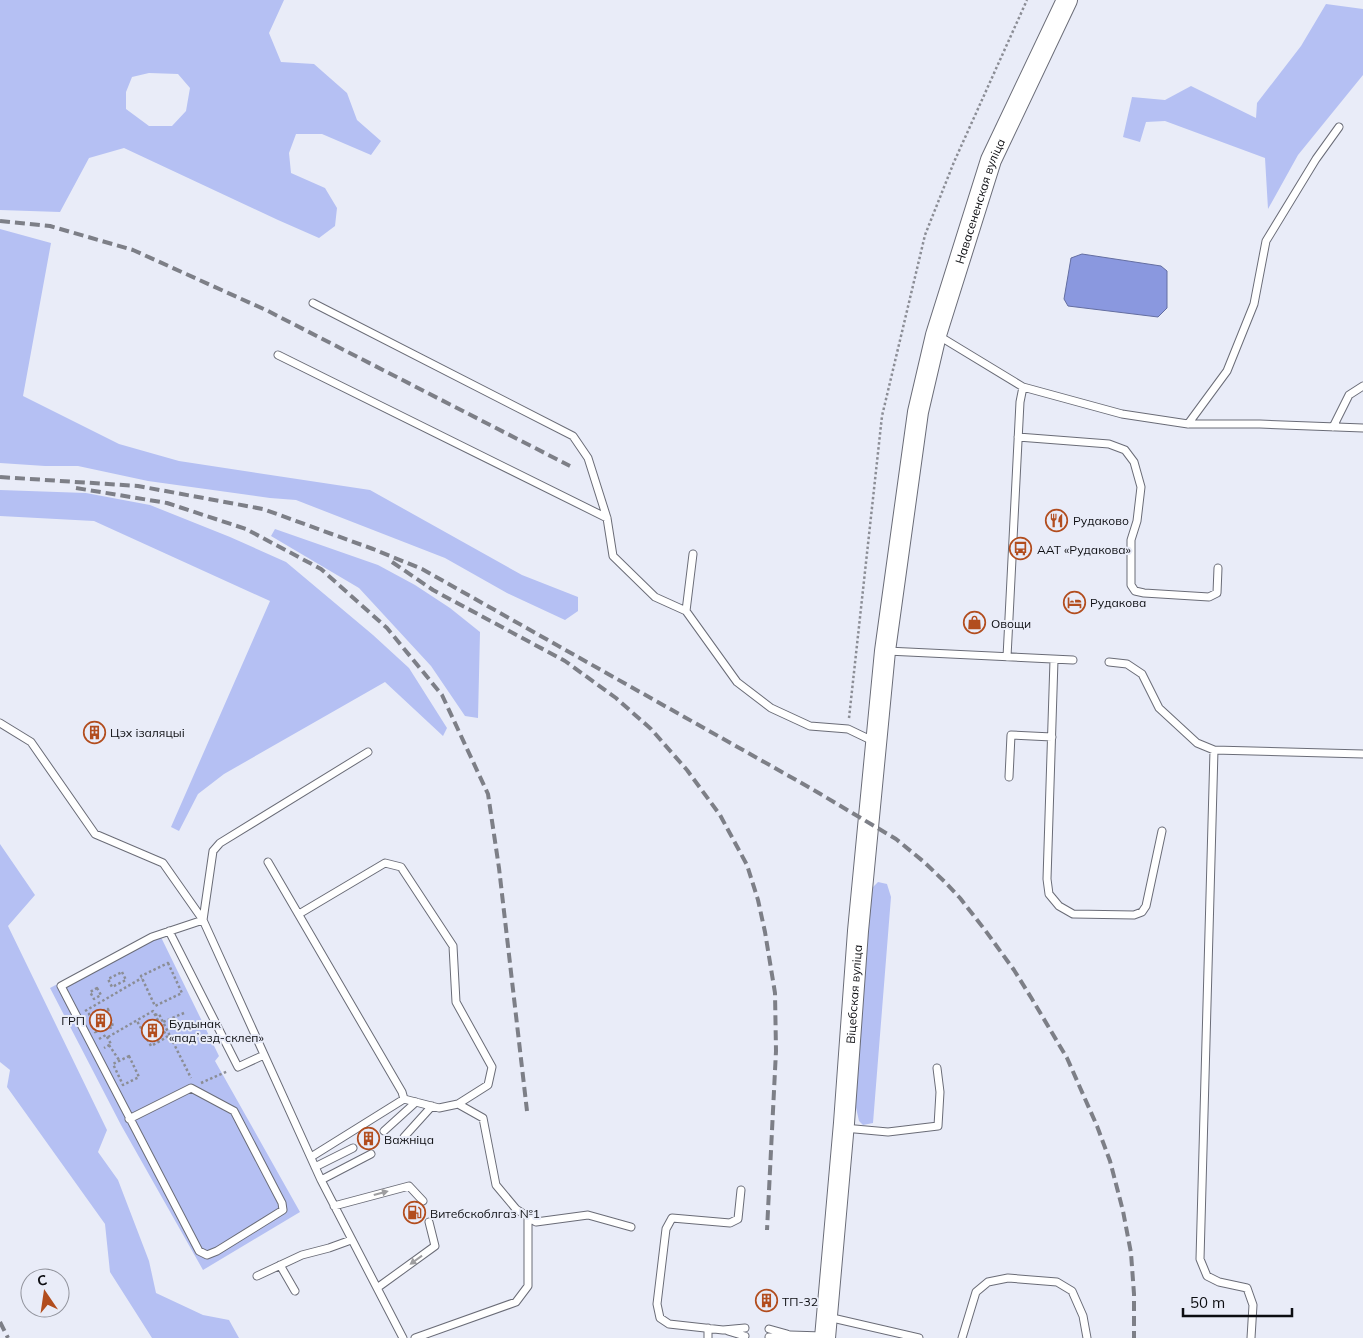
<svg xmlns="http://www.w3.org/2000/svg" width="1363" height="1338" font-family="Mulish,sans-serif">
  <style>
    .green { fill: #b5c0f3; fill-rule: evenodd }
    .water { fill: #8a98df; stroke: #646ea1 }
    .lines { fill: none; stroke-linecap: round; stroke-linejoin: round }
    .lane-casing { stroke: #6a6c77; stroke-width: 9 }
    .secondary-casing { stroke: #6a6c77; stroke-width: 22 }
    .path { stroke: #8b8d95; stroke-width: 2.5; stroke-dasharray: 2.5 2.5; stroke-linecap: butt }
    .lane { stroke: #fff; stroke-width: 7 }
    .secondary { stroke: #fff; stroke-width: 20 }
    .rail { stroke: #7d7f87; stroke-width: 4; stroke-dasharray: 10 5; stroke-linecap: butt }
    .oneway { fill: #9e9ea0 }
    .labels { text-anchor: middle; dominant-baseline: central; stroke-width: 4; stroke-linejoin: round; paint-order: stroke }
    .street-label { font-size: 12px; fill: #0c0d11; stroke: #e9ecf8 }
    .poi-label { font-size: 12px; fill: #0c0d11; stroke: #e9ecf8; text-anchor: start }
  </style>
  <rect width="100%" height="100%" fill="#e9ecf8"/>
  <path class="green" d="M 0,0 L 284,0 L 269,33 L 281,62 L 314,64 L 347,93 L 357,120 L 381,141 L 371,155 L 322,134 L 296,134 L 289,153 L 291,173 L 325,188 L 337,208 L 335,226 L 319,238 L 278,220 L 124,148 L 89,158 L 60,212 L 0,210 ZM 149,73 L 178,74 L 190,88 L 186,111 L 172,126 L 149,126 L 126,109 L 126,92 L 132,77 Z
    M 1326,4 L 1363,9 L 1363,75 L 1298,155 L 1268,209 L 1265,158 L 1165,121 L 1146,122 L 1140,142 L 1123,137 L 1132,97 L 1165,100 L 1191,86 L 1256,118 L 1257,103 L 1301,46 Z
    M 0,229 L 51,243 L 23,396 L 119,444 L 179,461 L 370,490 L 522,575 L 578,597 L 578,611 L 565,620 L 507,593 L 445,558 L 296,500 L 270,498 L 148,481 L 78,466 L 45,466 L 0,463 Z
    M 0,490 L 86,493 L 150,505 L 230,537 L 286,562 L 373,635 L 409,668 L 447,728 L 443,736 L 385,682 L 224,774 L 198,794 L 179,831 L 171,827 L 270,601 L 94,521 L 0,516 Z
    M 275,529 L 378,565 L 415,585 L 450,608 L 480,632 L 478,718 L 465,716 L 431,666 L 359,588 L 271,536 Z
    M 0,844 L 35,895 L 8,926 L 107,1130 L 98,1152 L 118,1180 L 149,1261 L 156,1293 L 203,1315 L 229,1320 L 239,1338 L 152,1338 L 110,1272 L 105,1224 L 7,1087 L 10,1070 L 0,1062 Z
    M 878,882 L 887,884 L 891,897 L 873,1123 L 863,1125 L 859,1121 L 855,1103 L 871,889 Z
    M 158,931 L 219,1056 L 215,1061 L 300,1212 L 203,1270 L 121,1125 L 50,988 Z"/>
  <path class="water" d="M 1082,254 L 1161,266 L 1167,271 L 1167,308 L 1158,317 L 1068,306 L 1064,299 L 1071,258 Z"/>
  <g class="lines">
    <defs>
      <path id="lane" d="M 313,303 L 573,436 L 588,458 L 607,518 L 613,556 L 655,597 L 686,611 L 737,682 L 771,708 L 810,726 L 848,729 L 873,741
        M 939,336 L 1023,387 L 1122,414 L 1188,424 L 1260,424 L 1363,428
        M 278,355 L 607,518
        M 1188,424 L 1227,371 L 1254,304 L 1266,241 L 1316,159 L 1339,127
        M 1333,427 L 1349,395 L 1363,386
        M 1018,437 L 1109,444 L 1125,450 L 1134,462 L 1141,487 L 1137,521 L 1131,540 L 1131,585 L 1135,591 L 1144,593 L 1209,597 L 1217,593 L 1218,568
        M 686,611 L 693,554
        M 887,651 L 1073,660
        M 1007,657 L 1020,402 L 1023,387
        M 1054,660 L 1047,879 L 1049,894 L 1059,906 L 1073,914 L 1134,915 L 1142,912 L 1146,906 L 1162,831
        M 1109,662 L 1127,664 L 1142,674 L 1159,708 L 1197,743 L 1214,750 L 1363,754
        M 0,723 L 31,742 L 95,834 L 163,863 L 203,920 L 152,937 L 61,986 L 199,1251 L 207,1255 L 217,1251 L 283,1210 L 282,1203 L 234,1111 L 191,1088 L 129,1119
        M 1214,750 L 1200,1259 L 1207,1276 L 1219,1282 L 1247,1288 L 1253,1305 L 1251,1338
        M 368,752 L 220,843 L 213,851 L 203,920 L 321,1180 L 403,1338
        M 1009,777 L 1011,735 L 1052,737
        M 268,862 L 402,1092 L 404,1099 L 311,1157
        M 299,914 L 385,863 L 401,867 L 453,946 L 456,1002 L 492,1067 L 488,1085 L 458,1104 L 439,1108 L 404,1099
        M 169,931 L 238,1067 L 264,1055
        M 458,1104 L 483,1118 L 496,1185 L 516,1209 L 536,1222 L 588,1215 L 631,1227
        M 844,1128 L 888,1132 L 938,1126 L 940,1092 L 937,1068
        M 384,1131 L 416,1102
        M 404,1137 L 432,1106
        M 315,1167 L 353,1148
        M 321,1180 L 371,1154
        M 741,1190 L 738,1219 L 730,1223 L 672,1218 L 666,1229 L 657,1304 L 660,1318 L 669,1324 L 723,1330 L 745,1328
        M 334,1206 L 409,1186 L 423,1201
        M 280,1265 L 295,1291
        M 257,1276 L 302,1255 L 329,1248 L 351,1240
        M 377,1288 L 435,1246 L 429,1222
        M 828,1317 L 919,1338
        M 769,1329 L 787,1334
        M 728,1331 L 745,1336
        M 769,1337 L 790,1335 L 823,1336
        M 415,1338 L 516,1302 L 528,1286 L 528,1217
        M 708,1338 L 708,1328
        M 962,1338 L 976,1292 L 988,1282 L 1008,1278 L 1057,1282 L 1072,1291 L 1083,1316 L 1087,1338"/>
      <g id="secondary">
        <path id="s1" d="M 825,1338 L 844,1123 L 858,931 L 885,651 L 918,412 L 936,335 L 991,160 L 1067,0"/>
      </g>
    </defs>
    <use href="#lane" class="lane-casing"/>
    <use href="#secondary" class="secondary-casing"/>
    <path class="path" d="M 849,718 L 882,416 L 925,235 L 954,162 L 1027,0
      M 168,963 L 182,993 L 155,1006 L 141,976 Z
      M 122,972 L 126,980 L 112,987 L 108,979 Z
      M 97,988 L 101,995 L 94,999 L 90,992 Z
      M 108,1009 L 113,1027 L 95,1032 L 89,1014 Z
      M 85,1011 L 142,978
      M 184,1013 L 163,1022 L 191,1078
      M 155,1015 L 159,1014 L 163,1022
      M 108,1037 L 153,1011 L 167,1037 L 151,1046 L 137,1021
      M 99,1039 L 106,1035 L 111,1044 L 104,1048
      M 109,1045 L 119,1060
      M 129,1056 L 139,1077 L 123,1085 L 113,1064 Z
      M 201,1083 L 228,1071"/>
    <use href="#lane" class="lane"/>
    <use href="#secondary" class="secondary"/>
    <path class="rail" d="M 0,221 L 50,226 L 133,250 L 268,311 L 570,466
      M 0,477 L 138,486 L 263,509 L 373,549 L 422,569 L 812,789 L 896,839 L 924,862 L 946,883 L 960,898 L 985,930 L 1014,970 L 1032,999 L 1067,1058 L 1097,1126 L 1110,1161 L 1123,1211 L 1131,1253 L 1134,1294 L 1134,1338
      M 76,488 L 167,503 L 246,529 L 321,569 L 387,628 L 442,695 L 488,794 L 499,868 L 527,1111
      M 392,562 L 433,590 L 565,661 L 616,698 L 651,729 L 687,770 L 720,815 L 747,865 L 758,900 L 765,932 L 775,993 L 776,1051 L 767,1230
      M 0,1322 L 8,1338"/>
  </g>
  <defs><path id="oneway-solid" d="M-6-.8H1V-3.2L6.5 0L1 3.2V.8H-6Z" transform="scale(1.25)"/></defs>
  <g class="oneway">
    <use href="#oneway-solid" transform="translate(381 1193) rotate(-15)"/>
    <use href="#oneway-solid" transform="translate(416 1260) rotate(144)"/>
  </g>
  <defs>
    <symbol id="restaurant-ring" viewBox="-11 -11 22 22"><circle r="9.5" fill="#e9ecf8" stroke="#b24d1e" stroke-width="1.5"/><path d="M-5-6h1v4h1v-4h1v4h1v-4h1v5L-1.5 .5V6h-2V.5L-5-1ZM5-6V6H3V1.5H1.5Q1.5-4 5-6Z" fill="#b24d1e"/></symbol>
    <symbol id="bus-ring" viewBox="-11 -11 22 22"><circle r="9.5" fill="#e9ecf8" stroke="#b24d1e" stroke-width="1.5"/><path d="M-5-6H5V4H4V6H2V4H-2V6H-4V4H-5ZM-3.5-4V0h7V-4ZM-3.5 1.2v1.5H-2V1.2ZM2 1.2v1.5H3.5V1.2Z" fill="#b24d1e"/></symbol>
    <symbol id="hotel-ring" viewBox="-11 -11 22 22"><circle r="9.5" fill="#e9ecf8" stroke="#b24d1e" stroke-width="1.5"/><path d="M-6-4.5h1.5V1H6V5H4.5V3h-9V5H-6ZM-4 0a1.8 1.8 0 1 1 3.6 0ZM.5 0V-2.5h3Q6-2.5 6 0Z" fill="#b24d1e"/></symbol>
    <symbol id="shop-ring" viewBox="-11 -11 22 22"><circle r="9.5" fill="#e9ecf8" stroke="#b24d1e" stroke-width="1.5"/><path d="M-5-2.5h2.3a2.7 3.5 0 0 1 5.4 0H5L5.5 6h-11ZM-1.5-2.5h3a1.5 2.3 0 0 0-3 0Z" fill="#b24d1e"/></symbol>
    <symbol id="building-ring" viewBox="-11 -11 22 22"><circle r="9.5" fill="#e9ecf8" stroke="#b24d1e" stroke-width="1.5"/><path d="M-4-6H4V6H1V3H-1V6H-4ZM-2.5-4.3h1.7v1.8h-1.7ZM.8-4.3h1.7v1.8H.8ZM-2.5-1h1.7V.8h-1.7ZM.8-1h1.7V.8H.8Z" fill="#b24d1e"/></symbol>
    <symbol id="fuel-ring" viewBox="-11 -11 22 22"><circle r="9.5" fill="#e9ecf8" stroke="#b24d1e" stroke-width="1.5"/><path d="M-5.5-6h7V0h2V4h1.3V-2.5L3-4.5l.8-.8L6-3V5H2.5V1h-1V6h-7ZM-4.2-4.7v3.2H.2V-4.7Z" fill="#b24d1e"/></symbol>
  </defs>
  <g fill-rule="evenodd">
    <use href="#restaurant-ring" x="1044" y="508" width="25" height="25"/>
    <use href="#bus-ring" x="1008" y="536" width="25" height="25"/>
    <use href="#hotel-ring" x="1062" y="590" width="25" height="25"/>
    <use href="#shop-ring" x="962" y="610" width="25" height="25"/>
    <use href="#building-ring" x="82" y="720" width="25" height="25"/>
    <use href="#building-ring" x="88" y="1008" width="25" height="25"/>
    <use href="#building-ring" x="140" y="1018" width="25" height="25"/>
    <use href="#building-ring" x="356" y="1126" width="25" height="25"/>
    <use href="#fuel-ring" x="402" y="1200" width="25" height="25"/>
    <use href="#building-ring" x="754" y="1288" width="25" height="25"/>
  </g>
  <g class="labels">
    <g class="street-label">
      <text stroke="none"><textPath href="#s1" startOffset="1151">Навасененская вуліца</textPath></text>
      <text stroke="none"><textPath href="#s1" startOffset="345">Віцебская вуліца</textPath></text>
    </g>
    <g class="poi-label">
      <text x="1073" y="520">Рудаково</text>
      <text x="1037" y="549">ААТ «Рудакова»</text>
      <text x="1090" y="602">Рудакова</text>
      <text x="991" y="623">Овощи</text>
      <text x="110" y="732">Цэх ізаляцыі</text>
      <text x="85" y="1020" text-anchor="end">ГРП</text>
      <text x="169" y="1023">Будынак<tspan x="169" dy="14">«падʼезд-склеп»</tspan></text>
      <text x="384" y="1139">Важніца</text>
      <text x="430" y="1213">Витебскоблгаз №1</text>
      <text x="782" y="1301">ТП-32</text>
    </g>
  </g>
  <g transform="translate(45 1293) rotate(347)"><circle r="24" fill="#e9ecf8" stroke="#91939c"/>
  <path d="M0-4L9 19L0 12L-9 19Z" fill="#b24d1e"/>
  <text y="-8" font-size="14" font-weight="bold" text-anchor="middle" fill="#0c0d11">С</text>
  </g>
  <path d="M1183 1308v8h109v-8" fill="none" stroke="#0c0d11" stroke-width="2.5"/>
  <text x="1190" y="1308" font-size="15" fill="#0c0d11" stroke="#e9ecf8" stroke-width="4" paint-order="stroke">50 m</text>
</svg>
